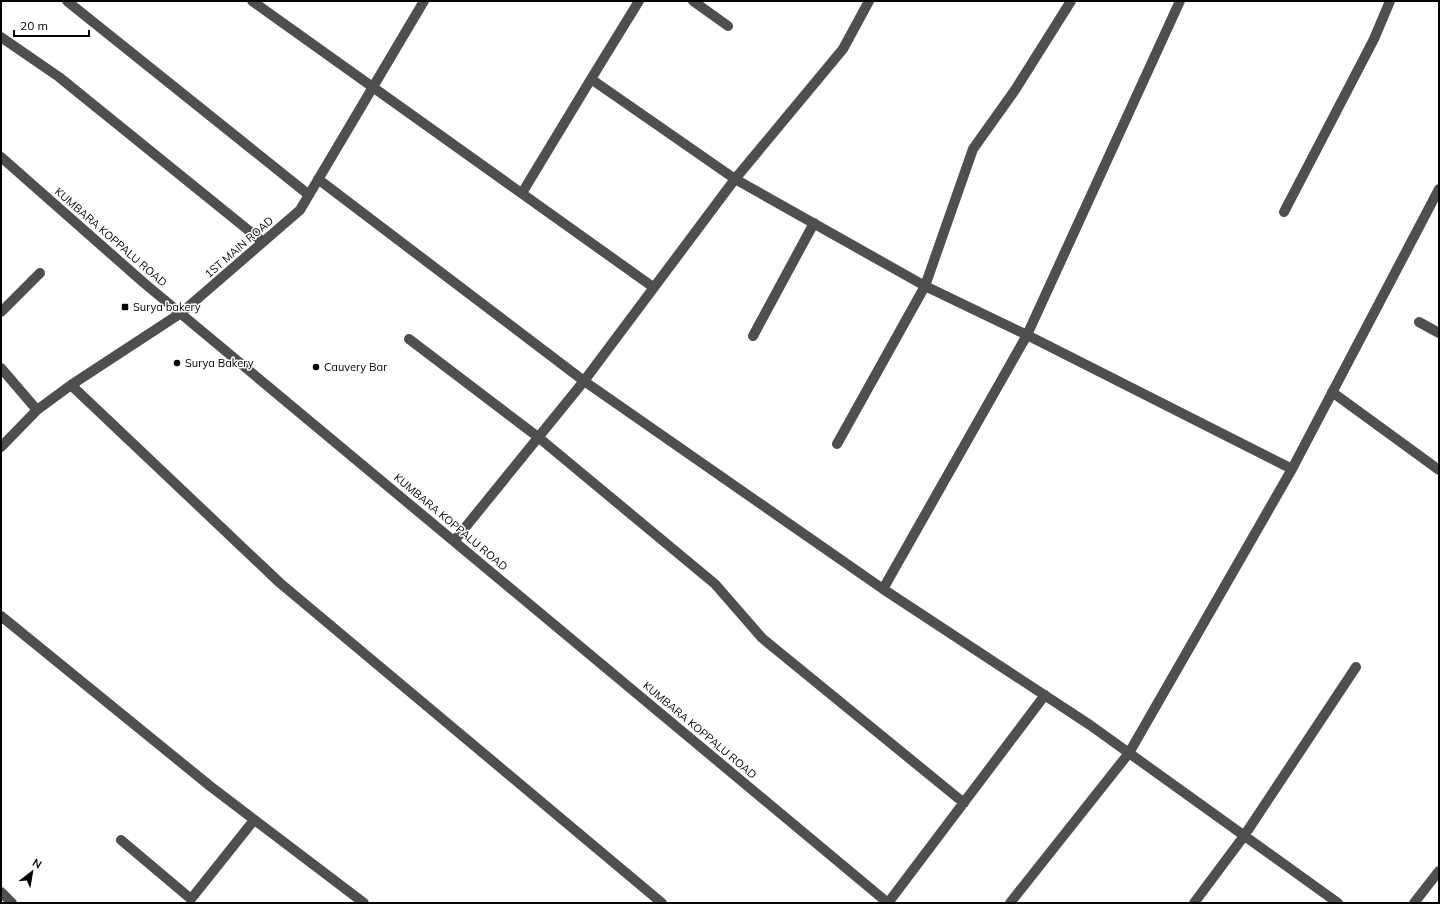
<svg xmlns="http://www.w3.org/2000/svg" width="1440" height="904" font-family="Mulish,sans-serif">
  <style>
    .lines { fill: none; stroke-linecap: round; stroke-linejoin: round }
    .minor { stroke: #4f4f4f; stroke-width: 10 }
    .poi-dot { fill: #000; stroke: #fff; stroke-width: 1.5 }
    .labels { text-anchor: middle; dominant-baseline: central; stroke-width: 3; stroke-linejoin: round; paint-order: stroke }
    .street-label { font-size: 11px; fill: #000; stroke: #fff }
    .poi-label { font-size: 11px; fill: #000; stroke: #fff; text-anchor: start }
  </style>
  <rect width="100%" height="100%" fill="#fff"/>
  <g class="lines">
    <path class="minor" d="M 67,1 L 309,195
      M 252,1 L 653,287
      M 693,1 L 728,26
      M 1,37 L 59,77 L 263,242
      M 591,79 L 639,1
      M 1,157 L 144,283 L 888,903
      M 318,179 L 584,381 L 883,589 L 1090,725 L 1338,903
      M 522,193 L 591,79 L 735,179 L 925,286 L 1027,335 L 1292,469
      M 1284,212 L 1374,39 L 1390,1
      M 1,312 L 40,273
      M 1419,322 L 1439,333
      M 753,336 L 814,223
      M 409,339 L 538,437 L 715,584 L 762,638 L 964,803
      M 1,368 L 37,410
      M 71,385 L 280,583 L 662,903
      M 1332,392 L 1439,470
      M 837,444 L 925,286 L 973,149 L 1015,90 L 1071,1
      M 1,447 L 37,410 L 71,385 L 181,313 L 300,210 L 424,1
      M 455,540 L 584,381 L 735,179 L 843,49 L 869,1
      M 883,589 L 1027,335 L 1180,1
      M 1,616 L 210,786 L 364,903
      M 121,840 L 191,899 L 254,820
      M 1,892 L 12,903
      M 888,903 L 1045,695
      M 1010,903 L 1129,753 L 1292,469 L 1439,189
      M 1194,903 L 1244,836 L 1356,667
      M 1414,903 L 1439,871"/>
  </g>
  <g class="poi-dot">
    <rect x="121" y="303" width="8" height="8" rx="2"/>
    <circle cx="177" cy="363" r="4"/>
    <circle cx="316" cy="367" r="4"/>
  </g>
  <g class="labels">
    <g class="street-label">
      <text transform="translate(111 237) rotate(41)">KUMBARA KOPPALU ROAD</text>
      <text transform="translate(239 247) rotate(-41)">1ST MAIN ROAD</text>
      <text transform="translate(451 522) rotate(40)">KUMBARA KOPPALU ROAD</text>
      <text transform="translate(700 730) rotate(40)">KUMBARA KOPPALU ROAD</text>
    </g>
    <g class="poi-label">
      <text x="133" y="307">Surya bakery</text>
      <text x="185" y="363">Surya Bakery</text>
      <text x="324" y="367">Cauvery Bar</text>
    </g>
  </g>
  <rect width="1440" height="904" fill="none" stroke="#000000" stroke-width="4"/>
  <g transform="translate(32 872) rotate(31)" stroke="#ffffff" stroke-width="3" paint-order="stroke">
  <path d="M0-3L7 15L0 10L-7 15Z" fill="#000000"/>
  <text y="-6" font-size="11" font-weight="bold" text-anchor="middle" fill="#000000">N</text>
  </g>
  <path d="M14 30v6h75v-6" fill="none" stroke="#000000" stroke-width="2"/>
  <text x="20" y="30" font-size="12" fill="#000000" stroke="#ffffff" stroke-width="3" paint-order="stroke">20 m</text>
</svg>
